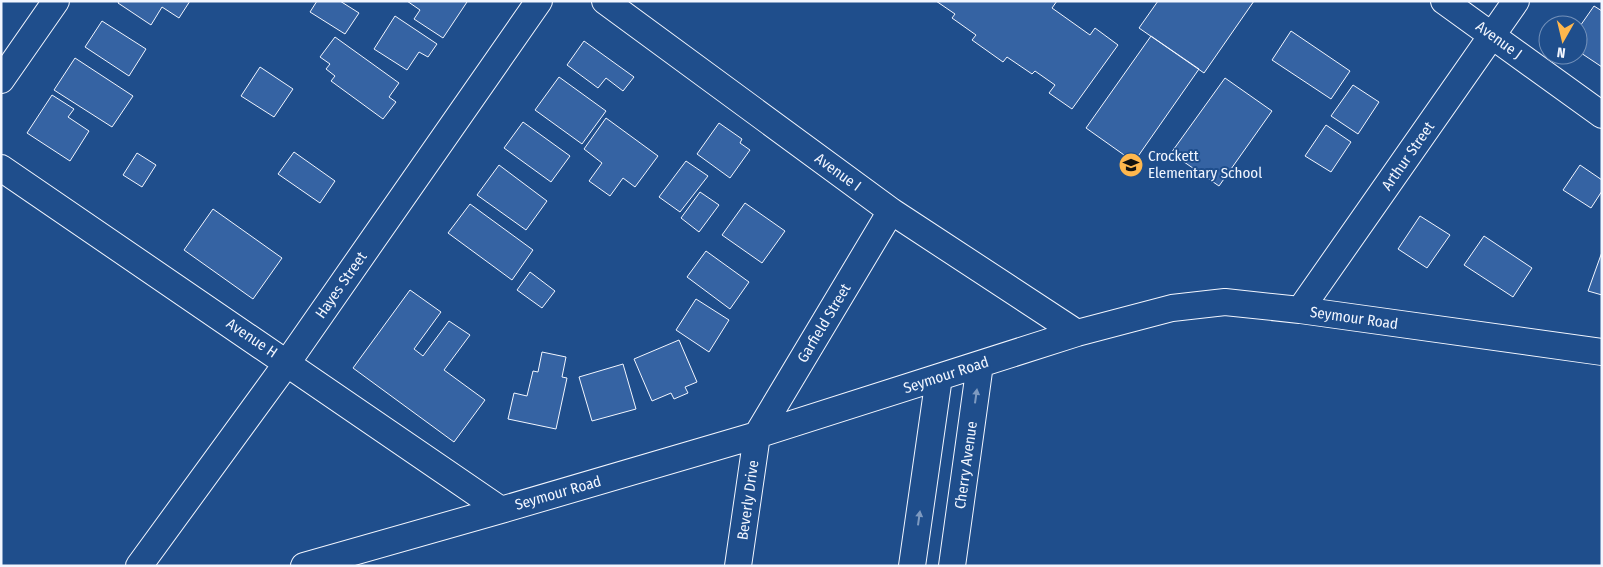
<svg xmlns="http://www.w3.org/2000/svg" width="1603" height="567" font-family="'Fira Sans Condensed',sans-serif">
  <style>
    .building { fill: #3563a3; stroke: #f2f6ff }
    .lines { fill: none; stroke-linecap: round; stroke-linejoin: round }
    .minor-casing { stroke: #f2f6ff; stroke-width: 28 }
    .minor { stroke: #1f4e8c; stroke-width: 26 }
    .oneway { fill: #7e9ac0 }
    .labels { text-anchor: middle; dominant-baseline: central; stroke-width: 4; stroke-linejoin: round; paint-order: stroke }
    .street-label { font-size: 15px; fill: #f2f6ff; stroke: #1f4e8c }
    .poi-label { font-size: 15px; fill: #f2f6ff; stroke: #1f4e8c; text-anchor: start }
  </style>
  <rect width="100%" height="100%" fill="#1f4e8c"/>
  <path class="building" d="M 119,1 L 190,1 L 179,18 L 162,7 L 151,25 L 118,3 Z
    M 317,1 L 340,1 L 359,13 L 345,34 L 310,12 Z
    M 407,1 L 465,1 L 467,2 L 443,38 L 414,19 L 420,10 Z
    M 936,1 L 1057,1 L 1052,8 L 1090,35 L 1095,28 L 1118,45 L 1072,109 L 1049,93 L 1055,85 L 1035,71 L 1032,74 L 1007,57 L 1003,62 L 972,40 L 976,35 L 952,18 L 955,14 Z
    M 1158,1 L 1254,1 L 1204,73 L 1139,28 Z
    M 1594,6 L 1602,11 L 1602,67 L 1578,51 L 1578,29 Z
    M 395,16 L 437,44 L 428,57 L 419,52 L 407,70 L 374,49 Z
    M 102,21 L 146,49 L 129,76 L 85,47 Z
    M 1291,31 L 1350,71 L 1331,99 L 1272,60 Z
    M 1151,36 L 1199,69 L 1134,162 L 1086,128 Z
    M 335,37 L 399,83 L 389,97 L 396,102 L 383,119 L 331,81 L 335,76 L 326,69 L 330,64 L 320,57 Z
    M 584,41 L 634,77 L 623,91 L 606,78 L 598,88 L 567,65 Z
    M 75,58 L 133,96 L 112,127 L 54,90 Z
    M 260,67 L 293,89 L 274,117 L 241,96 Z
    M 559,77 L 606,111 L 582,144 L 535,110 Z
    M 1225,78 L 1272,111 L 1219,186 L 1171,153 Z
    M 1353,85 L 1379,102 L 1358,134 L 1331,116 Z
    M 52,95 L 74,109 L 68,117 L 89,131 L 70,161 L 27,133 Z
    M 606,118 L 658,156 L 635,187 L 623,178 L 610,196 L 589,181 L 602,163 L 584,149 Z
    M 523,122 L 570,156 L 551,182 L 504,148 Z
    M 719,123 L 742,139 L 740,143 L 750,150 L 730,178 L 697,154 Z
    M 1326,125 L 1351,142 L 1331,172 L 1305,156 Z
    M 294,152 L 335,181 L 320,203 L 278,174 Z
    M 137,153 L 156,165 L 142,187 L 123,175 Z
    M 686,161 L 708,176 L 680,212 L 659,197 Z
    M 499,165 L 547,201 L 526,230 L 477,195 Z
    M 1580,165 L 1602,180 L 1602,191 L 1591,208 L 1563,190 Z
    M 700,192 L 719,205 L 699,232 L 681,218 Z
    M 745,203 L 785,231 L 762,263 L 722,235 Z
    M 470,204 L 533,250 L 512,280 L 448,233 Z
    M 213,209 L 282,258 L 253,299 L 184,250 Z
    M 1420,216 L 1450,235 L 1427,268 L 1398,249 Z
    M 1484,236 L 1532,268 L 1513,297 L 1464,265 Z
    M 706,251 L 749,282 L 730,309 L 687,277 Z
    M 1602,252 L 1602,295 L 1588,291 Z
    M 530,272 L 555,291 L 542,308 L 517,290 Z
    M 410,290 L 441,312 L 414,349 L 423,356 L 449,321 L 470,335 L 444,370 L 485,400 L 454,442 L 353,368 Z
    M 696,299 L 729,320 L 709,352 L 676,330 Z
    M 679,340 L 697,382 L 685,387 L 688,393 L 674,399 L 671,393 L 652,401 L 634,359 Z
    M 542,352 L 566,357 L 562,377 L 567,378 L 556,429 L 508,419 L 514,393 L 527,396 L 533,371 L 538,372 Z
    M 623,364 L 636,409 L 592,421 L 579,377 Z"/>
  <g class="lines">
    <defs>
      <path id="minor" d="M 605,1 L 891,211 L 1077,333
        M 1444,1 L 1602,115
        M 1,80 L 56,1
        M 1,168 L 501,510
        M 1300,310 L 1516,1
        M 139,566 L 287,363 L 539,1
        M 304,566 L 501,510 L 757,435 L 1077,333 L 1172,308 L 1225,302 L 1300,310 L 1602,352
        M 738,566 L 757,435 L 891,211
        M 912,566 L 939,377
        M 952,566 L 980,364"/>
    </defs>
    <use href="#minor" class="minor-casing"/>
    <use href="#minor" class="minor"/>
  </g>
  <defs><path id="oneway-solid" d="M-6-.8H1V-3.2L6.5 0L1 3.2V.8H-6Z" transform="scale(1.25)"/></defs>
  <g class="oneway">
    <use href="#oneway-solid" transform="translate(976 396) rotate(-82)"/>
    <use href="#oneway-solid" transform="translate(919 518) rotate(-82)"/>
  </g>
  <defs>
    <symbol id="school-disc" viewBox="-11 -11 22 22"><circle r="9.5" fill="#ffb74d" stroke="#1f4e8c"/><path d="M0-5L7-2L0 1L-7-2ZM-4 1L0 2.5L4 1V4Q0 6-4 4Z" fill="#111"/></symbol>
  </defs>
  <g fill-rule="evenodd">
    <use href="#school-disc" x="1117" y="151" width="28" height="28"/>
  </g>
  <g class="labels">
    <g class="street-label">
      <text transform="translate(1499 40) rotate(36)">Avenue J</text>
      <text transform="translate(1408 156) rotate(-55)">Arthur Street</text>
      <text transform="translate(838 172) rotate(36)">Avenue I</text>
      <text transform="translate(341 285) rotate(-55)">Hayes Street</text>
      <text transform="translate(1354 318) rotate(8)">Seymour Road</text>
      <text transform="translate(824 323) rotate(-59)">Garfield Street</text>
      <text transform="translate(252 338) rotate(34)">Avenue H</text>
      <text transform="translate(946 375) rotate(-18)">Seymour Road</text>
      <text transform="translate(966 465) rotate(-82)">Cherry Avenue</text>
      <text transform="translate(558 493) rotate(-16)">Seymour Road</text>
      <text transform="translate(748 500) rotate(-82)">Beverly Drive</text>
    </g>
    <g class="poi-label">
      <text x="1148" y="156">Crockett<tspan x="1148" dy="17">Elementary School</tspan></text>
    </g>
  </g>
  <rect width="1603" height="567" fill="none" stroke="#f2f6ff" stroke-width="5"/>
  <g transform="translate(1563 40) rotate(188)"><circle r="24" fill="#1f4e8c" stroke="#7391ba"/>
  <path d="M0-4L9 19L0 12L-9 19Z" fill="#ffb74d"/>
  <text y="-8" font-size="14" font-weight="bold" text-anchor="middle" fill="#f2f6ff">N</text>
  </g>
</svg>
